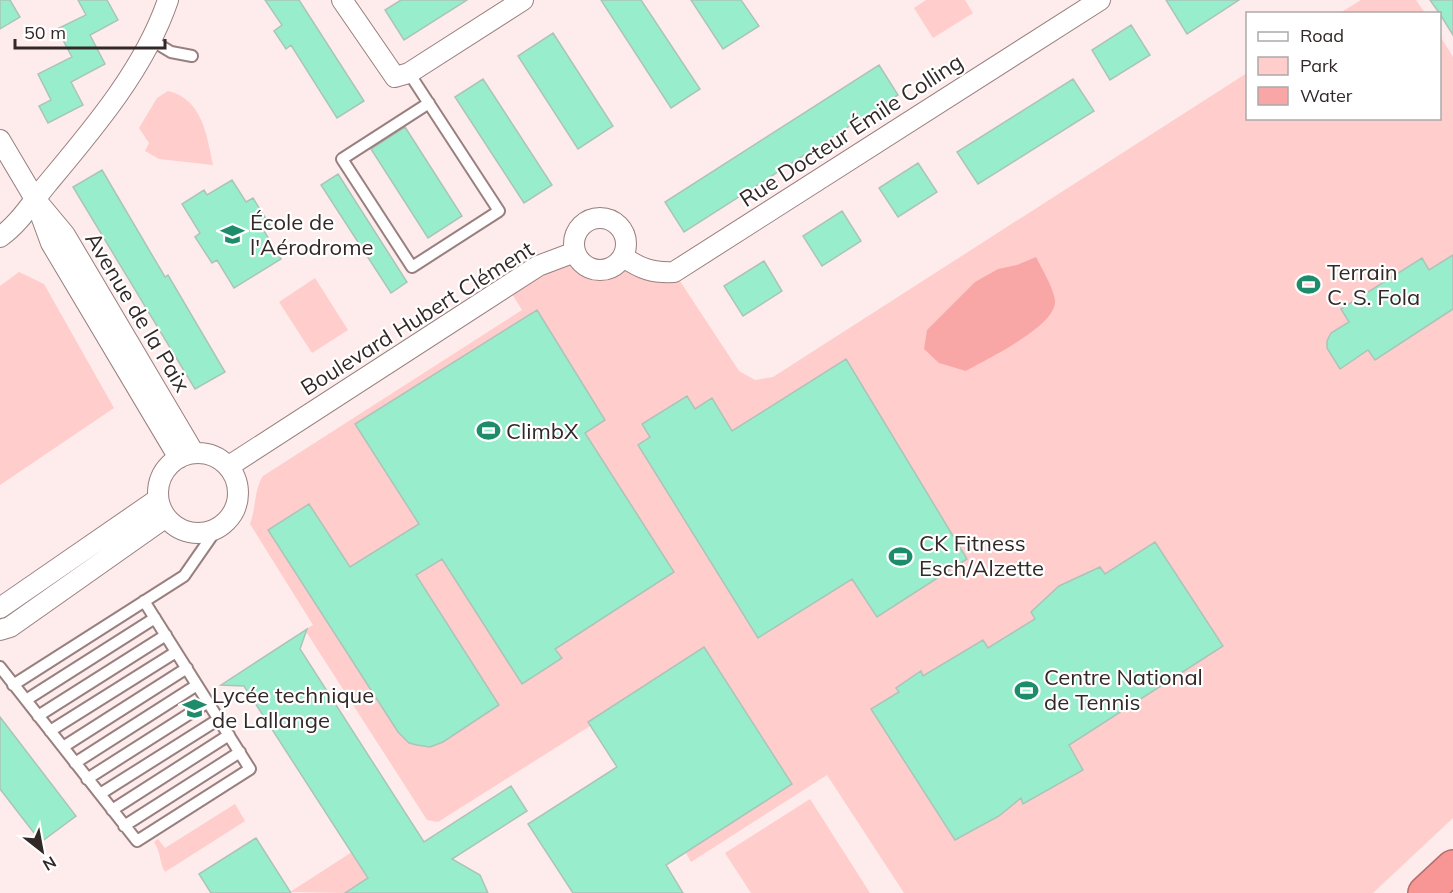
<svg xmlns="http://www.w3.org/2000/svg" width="1453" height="893" font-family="Mulish,sans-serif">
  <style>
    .green { fill: #ffcdcb }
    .water { fill: #f8a7a6 }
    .building { fill: #98eecc; stroke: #abc4b9; stroke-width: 1.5 }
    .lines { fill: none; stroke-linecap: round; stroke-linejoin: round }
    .lane-casing { stroke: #997f7f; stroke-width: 14 }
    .street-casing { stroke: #997f7f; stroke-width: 22 }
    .highway-casing { stroke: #b37070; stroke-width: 36 }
    .lane { stroke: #fff; stroke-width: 10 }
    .street { stroke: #fff; stroke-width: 20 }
    .highway { stroke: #f89696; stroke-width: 33 }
    .labels { text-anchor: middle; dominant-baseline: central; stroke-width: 4.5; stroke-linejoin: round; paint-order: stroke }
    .street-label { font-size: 22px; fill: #322828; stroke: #fff }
    .poi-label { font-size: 22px; fill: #322828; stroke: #fff; text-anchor: start }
  </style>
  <rect width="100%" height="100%" fill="#fdeceb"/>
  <path class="green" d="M 926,0 L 965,0 L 973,13 L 933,38 L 914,8 Z
    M 1361,0 L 1416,0 L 1425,13 L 1340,13 Z
    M 1440,36 L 1453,57 L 1453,818 L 1373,893 L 904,893 L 827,775 L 691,862 L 686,853 L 792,783 L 704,647 L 588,722 L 590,726 L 438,822 L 427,820 L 305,630 L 313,625 L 250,524 C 256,508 254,490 263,476 L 522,310 L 507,286 L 579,260 C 592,272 605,273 619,264 L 674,272 L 739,371 L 755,380 L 773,377 L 1247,73 L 1248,118 L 1440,118 Z
    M 168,91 C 203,99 207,137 213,165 L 159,159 L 145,151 L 149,143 L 139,128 L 157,98 Z
    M 19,272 L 44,284 L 114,408 L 0,485 L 0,286 Z
    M 315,278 L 348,330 L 312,353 L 279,302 Z
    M 810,799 L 870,893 L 751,893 L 725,853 Z
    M 235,804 L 245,821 L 165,872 C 159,862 161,852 154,842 L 158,839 L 165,848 Z
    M 352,852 L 368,878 L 345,893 L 290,892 Z"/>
  <path class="water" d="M 1036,257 C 1042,269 1053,287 1055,300 C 1058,326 986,359 966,371 L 939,363 L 924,349 L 927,330 L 975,282 L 998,269 L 1017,265 Z"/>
  <path class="building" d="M 0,0 L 10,0 L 20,17 L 0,29 Z
    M 78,0 L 107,0 L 118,20 L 90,35 L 105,64 L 71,82 L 83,105 L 48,123 L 39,106 L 51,100 L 38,74 L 72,57 L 57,29 L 86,15 Z
    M 265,0 L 299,0 L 364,101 L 337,118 L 291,45 L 286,49 L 274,31 L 282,25 Z
    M 401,0 L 467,0 L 404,40 L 385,10 Z
    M 601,0 L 641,0 L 700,89 L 671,108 Z
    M 691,0 L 741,0 L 759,26 L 723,49 Z
    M 1166,0 L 1239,0 L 1187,34 Z
    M 1430,0 L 1453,0 L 1453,35 L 1440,14 Z
    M 1131,25 L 1150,55 L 1110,80 L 1092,50 Z
    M 553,33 L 613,126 L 578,149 L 518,56 Z
    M 879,65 L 898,95 L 684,232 L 665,202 Z
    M 483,79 L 552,185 L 524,203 L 455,97 Z
    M 1073,79 L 1094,111 L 978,184 L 957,152 Z
    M 405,127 L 462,216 L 428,238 L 371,149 Z
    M 918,163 L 937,192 L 898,217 L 879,188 Z
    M 102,170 L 165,277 L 168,275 L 225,372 L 195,389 L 73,187 Z
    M 338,174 L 407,282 L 391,293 L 321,185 Z
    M 232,180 L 246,202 L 253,198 L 271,227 L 264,231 L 281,259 L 234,288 L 217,260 L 212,263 L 195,237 L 200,233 L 182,204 L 204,190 L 207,195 Z
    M 842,211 L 861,241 L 822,266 L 803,236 Z
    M 1453,255 L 1453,309 L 1375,360 L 1368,350 L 1340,369 L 1327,348 L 1327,341 L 1331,333 L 1349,322 L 1341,309 L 1422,258 L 1429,270 Z
    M 764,261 L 782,291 L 743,316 L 724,286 Z
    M 537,310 L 605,420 L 585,433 L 674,572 L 555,649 L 562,658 L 522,684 L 442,559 L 416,575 L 499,705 L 443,742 L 430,747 L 417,745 L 409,743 L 398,732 L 268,530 L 309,504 L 350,567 L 419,524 L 355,424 Z
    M 846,359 L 967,559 L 877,617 L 852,579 L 758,638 L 638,445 L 650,437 L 642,424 L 687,396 L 695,409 L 712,398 L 732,431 Z
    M 1155,542 L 1223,646 L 1069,745 L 1083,770 L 1023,804 L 1021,798 L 999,816 L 955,840 L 871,709 L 899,692 L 896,688 L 921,671 L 923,676 L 983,640 L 988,648 L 1035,619 L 1031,612 L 1059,586 L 1100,567 L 1105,574 Z
    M 307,629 L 300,649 L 424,842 L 511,786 L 527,811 L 452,859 L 480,875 L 488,893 L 345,893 L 368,878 L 244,686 L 221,685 Z
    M 704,647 L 792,784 L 666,865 L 683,893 L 573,893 L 528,824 L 617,767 L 588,722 Z
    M 0,717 L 76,816 L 41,842 L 0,789 Z
    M 256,838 L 291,893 L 211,893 L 199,874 Z"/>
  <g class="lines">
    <defs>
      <path id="lane" d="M 151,40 L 171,52 L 192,56
        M 409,73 L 499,211 L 412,267 L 342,159 L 429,103
        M 0,667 L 137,841 L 250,769 L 144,601
        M 13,685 L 184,576 L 216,530
        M 26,700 L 155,618
        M 38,716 L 166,635
        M 50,731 L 176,652
        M 63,747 L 187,668
        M 75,763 L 197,685
        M 87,779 L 208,702
        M 100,794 L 219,719
        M 112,810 L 229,735
        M 124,826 L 240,752"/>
      <path id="street" d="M 342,0 L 395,77 L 409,73 L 523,0
        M 0,140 L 35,199 L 65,235 L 194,453
        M 40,213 L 51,243 L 179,458
        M574 244a26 26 0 1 1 52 0a26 26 0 1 1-52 0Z
        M 0,237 C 20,223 32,202 48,183 C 94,128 145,68 168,0
        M 624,257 C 640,269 653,273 674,272 L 1100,0
        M158 493a40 40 0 1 1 80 0a40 40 0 1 1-80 0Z
        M 229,466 L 538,266 L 575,252
        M 0,608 L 158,499
        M 0,630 L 10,627 L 166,517"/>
      <path id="highway" d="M 1425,893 L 1453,867"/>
    </defs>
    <use href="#lane" class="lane-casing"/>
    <use href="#street" class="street-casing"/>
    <use href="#highway" class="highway-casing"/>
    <use href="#lane" class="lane"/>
    <use href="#street" class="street"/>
    <use href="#highway" class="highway"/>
  </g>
  <defs>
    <symbol id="school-bare" viewBox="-9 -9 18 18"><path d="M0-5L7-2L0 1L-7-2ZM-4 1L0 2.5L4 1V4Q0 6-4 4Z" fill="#1e8b6a" stroke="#fff" stroke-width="2.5" paint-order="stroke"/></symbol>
    <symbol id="stadium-bare" viewBox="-9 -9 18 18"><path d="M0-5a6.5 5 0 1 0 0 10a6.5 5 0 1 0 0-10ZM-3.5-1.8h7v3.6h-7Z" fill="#1e8b6a" stroke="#fff" stroke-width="2.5" paint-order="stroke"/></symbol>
  </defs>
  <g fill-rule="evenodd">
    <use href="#school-bare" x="216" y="218" width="33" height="33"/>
    <use href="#stadium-bare" x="1292" y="268" width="33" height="33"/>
    <use href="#stadium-bare" x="472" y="414" width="33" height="33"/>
    <use href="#stadium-bare" x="884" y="540" width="33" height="33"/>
    <use href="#stadium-bare" x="1010" y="674" width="33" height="33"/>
    <use href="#school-bare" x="178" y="692" width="33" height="33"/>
  </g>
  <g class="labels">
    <g class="street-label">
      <text transform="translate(851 130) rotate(-33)">Rue Docteur Émile Colling</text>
      <text transform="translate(138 312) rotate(59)">Avenue de la Paix</text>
      <text transform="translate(417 318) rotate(-32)">Boulevard Hubert Clément</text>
    </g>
    <g class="poi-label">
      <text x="250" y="222">École de<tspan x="250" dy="25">l'Aérodrome</tspan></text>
      <text x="1327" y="272">Terrain<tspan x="1327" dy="25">C. S. Fola</tspan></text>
      <text x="506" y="431">ClimbX</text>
      <text x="919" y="543">CK Fitness<tspan x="919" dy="25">Esch/Alzette</tspan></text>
      <text x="1044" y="677">Centre National<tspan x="1044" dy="25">de Tennis</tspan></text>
      <text x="212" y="695">Lycée technique<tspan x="212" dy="25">de Lallange</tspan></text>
    </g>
  </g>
  <rect x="1246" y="12" width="195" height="108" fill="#ffffff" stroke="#ada9a9" stroke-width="1.5"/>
  <rect x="1258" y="32" width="30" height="9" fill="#ffffff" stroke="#ada9a9" stroke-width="1.5"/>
  <text x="1300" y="42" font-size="18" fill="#322828">Road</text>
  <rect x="1258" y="57" width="30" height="18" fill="#ffcdcb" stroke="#ada9a9" stroke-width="1.5"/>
  <text x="1300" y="72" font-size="18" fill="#322828">Park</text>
  <rect x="1258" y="87" width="30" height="18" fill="#f8a7a6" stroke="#ada9a9" stroke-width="1.5"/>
  <text x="1300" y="102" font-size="18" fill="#322828">Water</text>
  <g transform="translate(42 851) rotate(149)" stroke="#ffffff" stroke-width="4.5" paint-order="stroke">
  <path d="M0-4.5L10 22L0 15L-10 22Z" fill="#322828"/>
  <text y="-9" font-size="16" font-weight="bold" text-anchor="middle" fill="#322828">N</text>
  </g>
  <path d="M15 39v9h150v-9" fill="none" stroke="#322828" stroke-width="3"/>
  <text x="24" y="39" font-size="18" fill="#322828" stroke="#ffffff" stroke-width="4.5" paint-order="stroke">50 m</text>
</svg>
